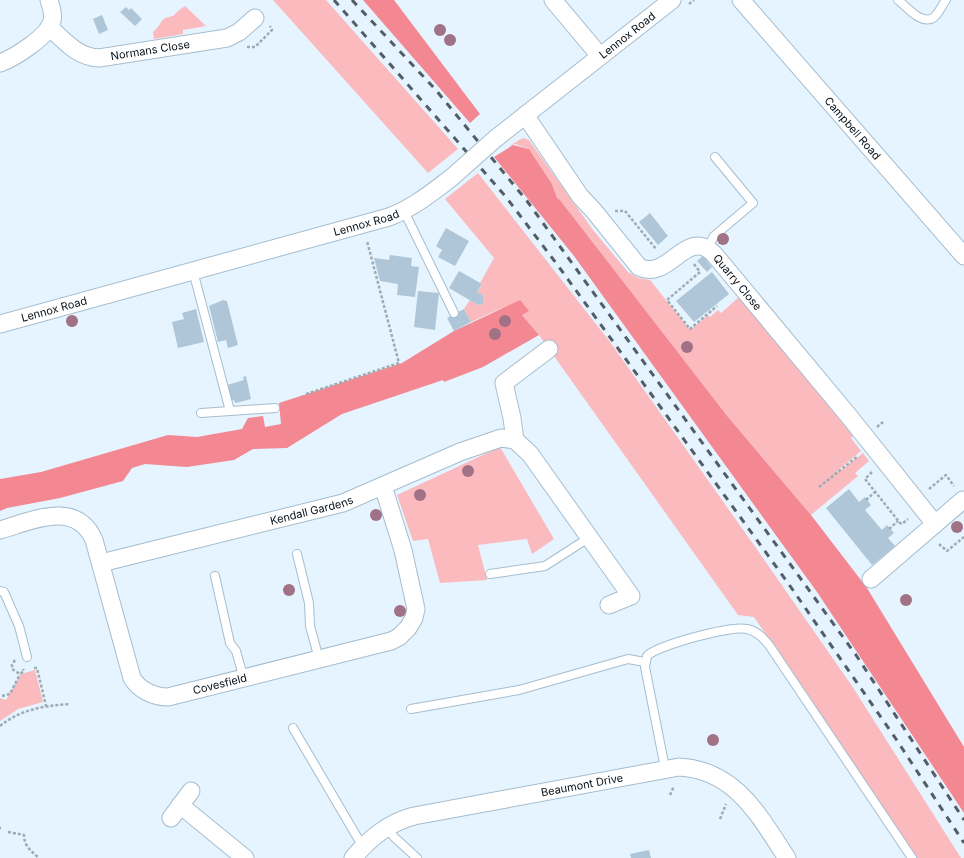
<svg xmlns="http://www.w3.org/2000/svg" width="964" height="858" font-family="Inter,sans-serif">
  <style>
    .green { fill: #fbbabe }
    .forest { fill: #f38893 }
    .building { fill: #aec6d7 }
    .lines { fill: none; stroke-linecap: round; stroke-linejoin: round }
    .service-casing { stroke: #a5bdce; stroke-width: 10 }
    .minor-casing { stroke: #a5bdce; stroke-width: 19 }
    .path { stroke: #9eabb4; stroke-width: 2.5; stroke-dasharray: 3 2; stroke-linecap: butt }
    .service { stroke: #fff; stroke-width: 8 }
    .minor { stroke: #fff; stroke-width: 17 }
    .rail { stroke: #535d65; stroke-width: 3; stroke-dasharray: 7 7; stroke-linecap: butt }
    .minor-bridge-casing { stroke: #a5bdce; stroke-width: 19; stroke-linecap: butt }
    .minor-bridge { stroke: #fff; stroke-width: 17 }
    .tree { fill: #a17285 }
    .labels { text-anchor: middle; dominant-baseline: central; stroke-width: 3.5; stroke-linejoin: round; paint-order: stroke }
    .street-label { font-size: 11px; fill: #060e14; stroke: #fefefe }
  </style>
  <rect width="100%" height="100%" fill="#e5f4ff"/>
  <path class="green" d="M 273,0 L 326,0 L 458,149 L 428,173 Z
    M 185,6 L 206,26 L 183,30 L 183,34 L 154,39 L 153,32 C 165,22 157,19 173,16 L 178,11 Z
    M 523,138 L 529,140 L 593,230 L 628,272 L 638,278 L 650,280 L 690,330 L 708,315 L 710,317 L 718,310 L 721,313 L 739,297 L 853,436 L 851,438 L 861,451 L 837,471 L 839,472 L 863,453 L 869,461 L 855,473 L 858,476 L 811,515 L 728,417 L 560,200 L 557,198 L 552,184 L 529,149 L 515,144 L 509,146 Z
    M 478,173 L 610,342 L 756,548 L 852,686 L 961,858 L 917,858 L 754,617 L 738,615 L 539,335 L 522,315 L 502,308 L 471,322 L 464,309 L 470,300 L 478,305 L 483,304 L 484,296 L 477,292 L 482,285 L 480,283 L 494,258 L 445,199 Z
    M 500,447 L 554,539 L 532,554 L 527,539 L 478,545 L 487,580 L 440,583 L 428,539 L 413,541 L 397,495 Z
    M 35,670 L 43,702 L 18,709 L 0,721 L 0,698 L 6,700 L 21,674 Z"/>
  <path class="forest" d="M 363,0 L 394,0 L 480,114 L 470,123 Z
    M 513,145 L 529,149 L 552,184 L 557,198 L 560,200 L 728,417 L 811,515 L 867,588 L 964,747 L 964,813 L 817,592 L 574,256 L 494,157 Z
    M 520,300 L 529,311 L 522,315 L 539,335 L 483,367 L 444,382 L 443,380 L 342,414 L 287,448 L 253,449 L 234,460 L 187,467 L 145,464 L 132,468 L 123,481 L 60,498 L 7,508 L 0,511 L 0,479 L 41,472 L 168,435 L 197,437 L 242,429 L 248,418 L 263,416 L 265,427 L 281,424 L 279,403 L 402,363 L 454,331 Z"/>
  <path class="building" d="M 126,7 L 129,10 L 131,8 L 142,19 L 135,26 L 120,12 Z
    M 102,15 L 108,30 L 99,34 L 93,19 Z
    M 650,213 L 668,236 L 658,245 L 639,222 Z
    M 446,228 L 469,241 L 455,266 L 438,257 L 442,250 L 436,246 Z
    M 390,255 L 412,258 L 411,266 L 419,267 L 415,297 L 397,295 L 398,284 L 380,281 L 374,258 L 389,260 Z
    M 703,256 L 712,267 L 707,272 L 697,261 Z
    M 459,271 L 482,284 L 477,292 L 484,296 L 483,304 L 478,305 L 449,288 Z
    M 712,272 L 729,294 L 694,322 L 676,301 Z
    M 418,291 L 439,293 L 435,330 L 414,327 Z
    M 223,300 L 227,301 L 238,345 L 228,348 L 226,340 L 218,342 L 209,306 Z
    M 196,309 L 204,342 L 178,348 L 172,322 L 184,319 L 182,313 Z
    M 464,309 L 471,322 L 454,331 L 447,318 Z
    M 246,376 L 251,399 L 236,403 L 230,397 L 227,385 L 244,380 L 243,377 Z
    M 849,489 L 859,502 L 865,497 L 871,505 L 865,510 L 882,530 L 887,525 L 894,533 L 888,538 L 895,546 L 872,565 L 826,508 Z
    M 649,850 L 651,858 L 631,858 L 630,854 Z"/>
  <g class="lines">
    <defs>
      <path id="service" d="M 898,0 C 907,7 921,25 933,18 C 938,15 942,5 946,0
        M 404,211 L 454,313
        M 707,249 L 714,236 L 753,203 L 715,157
        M 193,271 L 230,411
        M 201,413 L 275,408
        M 297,554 L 309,603 L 310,626 L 319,659
        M 490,574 L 545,566 L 590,537
        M 215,576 L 230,643 L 236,651 L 244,679
        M 0,591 L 4,592 L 19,626 L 27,657
        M 411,709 L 519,690 L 628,659 L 645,662
        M 293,728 L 363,847
        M 665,768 L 645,667 L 647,656 C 658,645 732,625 747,629 C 757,631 763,638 769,645 L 912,858
        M 387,827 L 394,837 L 417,858"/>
      <g id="minor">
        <path d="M 553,0 L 600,56"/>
        <path id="s1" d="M 741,0 L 964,256"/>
        <path id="s2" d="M 49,27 C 65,41 77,57 99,58 L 227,38 L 239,32 L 255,18"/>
        <path d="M 0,63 C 14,58 49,36 52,21 C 54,14 51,6 49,0"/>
        <path id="s3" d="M 525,115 L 580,196 L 594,211 L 639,267 C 669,282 686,226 714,254 L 848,415 L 935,524"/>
        <path id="s4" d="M 495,139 L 672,0"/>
        <path id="s5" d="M 0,324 L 389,217 C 413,208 431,193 451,178"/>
        <path d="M 549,349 L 504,383 L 512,418 L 515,440 L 530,454 L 631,596 L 609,605"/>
        <path id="s6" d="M 0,530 C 32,521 76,499 94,540 L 132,678 C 139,690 154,697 168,697 L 391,641 L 399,637 L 408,628 L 414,618 L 416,609 L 403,550 L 383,486"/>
        <path id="s7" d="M 101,563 L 343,503 L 460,452 L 501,438 L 515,440"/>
        <path d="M 871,579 L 963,500"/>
        <path d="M 180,805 L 245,858"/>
        <path d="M 171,818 L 191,791"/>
        <path id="s8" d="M 353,858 C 370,838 388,823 414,816 L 679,767 C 736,770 759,816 787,858"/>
      </g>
    </defs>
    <use href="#service" class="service-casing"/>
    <use href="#minor" class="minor-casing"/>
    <path class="path" d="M 689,4 L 694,0
      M 247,47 L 255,47 L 272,30 L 270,26
      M 615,211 L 625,211 L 656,249
      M 694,264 L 700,272 L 667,300 L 690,329 L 717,306
      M 306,394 L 399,363 L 367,241
      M 877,427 L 883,422
      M 872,472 L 865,479 L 900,523 L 902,524 L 908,519
      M 819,487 L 858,456
      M 929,489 L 946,475 L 954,486
      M 866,500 L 875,492
      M 889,529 L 898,521
      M 939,544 L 947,551 L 964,537
      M 15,660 L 12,665 L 12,669 L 20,674 L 24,671 L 23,669
      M 34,668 L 37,668 L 46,706
      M 2,696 L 10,694 L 20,674
      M 0,726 C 21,709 44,706 70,704
      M 670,795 L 674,786
      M 720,819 L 726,804
      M 0,828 L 1,828
      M 8,832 L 24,835 C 24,846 31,851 39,858"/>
    <use href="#service" class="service"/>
    <use href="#minor" class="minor"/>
    <path class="rail" d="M 334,0 L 506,197 L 559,267 L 788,583 L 896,739 L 964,843
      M 352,0 L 435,89 L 527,201 L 856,655 L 964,820"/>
    <defs>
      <path id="minor-bridge" d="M 451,178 L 495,139"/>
    </defs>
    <use href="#minor-bridge" class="minor-bridge-casing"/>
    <use href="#minor-bridge" class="minor-bridge"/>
  </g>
  <g class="tree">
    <circle cx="440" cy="30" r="6"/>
    <circle cx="450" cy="40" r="6"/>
    <circle cx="723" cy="239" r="6"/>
    <circle cx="72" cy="321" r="6"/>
    <circle cx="505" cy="321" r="6"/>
    <circle cx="495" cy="334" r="6"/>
    <circle cx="687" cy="347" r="6"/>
    <circle cx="468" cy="471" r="6"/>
    <circle cx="420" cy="495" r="6"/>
    <circle cx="376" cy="515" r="6"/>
    <circle cx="957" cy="527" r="6"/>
    <circle cx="289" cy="590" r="6"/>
    <circle cx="906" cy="600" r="6"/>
    <circle cx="400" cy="611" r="6"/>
    <circle cx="713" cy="740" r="6"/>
  </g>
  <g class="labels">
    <g class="street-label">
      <text stroke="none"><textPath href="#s4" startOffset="168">Lennox Road</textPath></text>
      <text stroke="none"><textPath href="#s2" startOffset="112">Normans Close</textPath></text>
      <text stroke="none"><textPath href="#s1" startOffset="170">Campbell Road</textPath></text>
      <text stroke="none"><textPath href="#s5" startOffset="380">Lennox Road</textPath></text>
      <text stroke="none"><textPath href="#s3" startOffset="311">Quarry Close</textPath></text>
      <text stroke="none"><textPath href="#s5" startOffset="56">Lennox Road</textPath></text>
      <text stroke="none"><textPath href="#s7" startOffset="217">Kendall Gardens</textPath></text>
      <text stroke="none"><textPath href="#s6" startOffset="345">Covesfield</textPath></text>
      <text stroke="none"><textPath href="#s8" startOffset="246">Beaumont Drive</textPath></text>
    </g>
  </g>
</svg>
